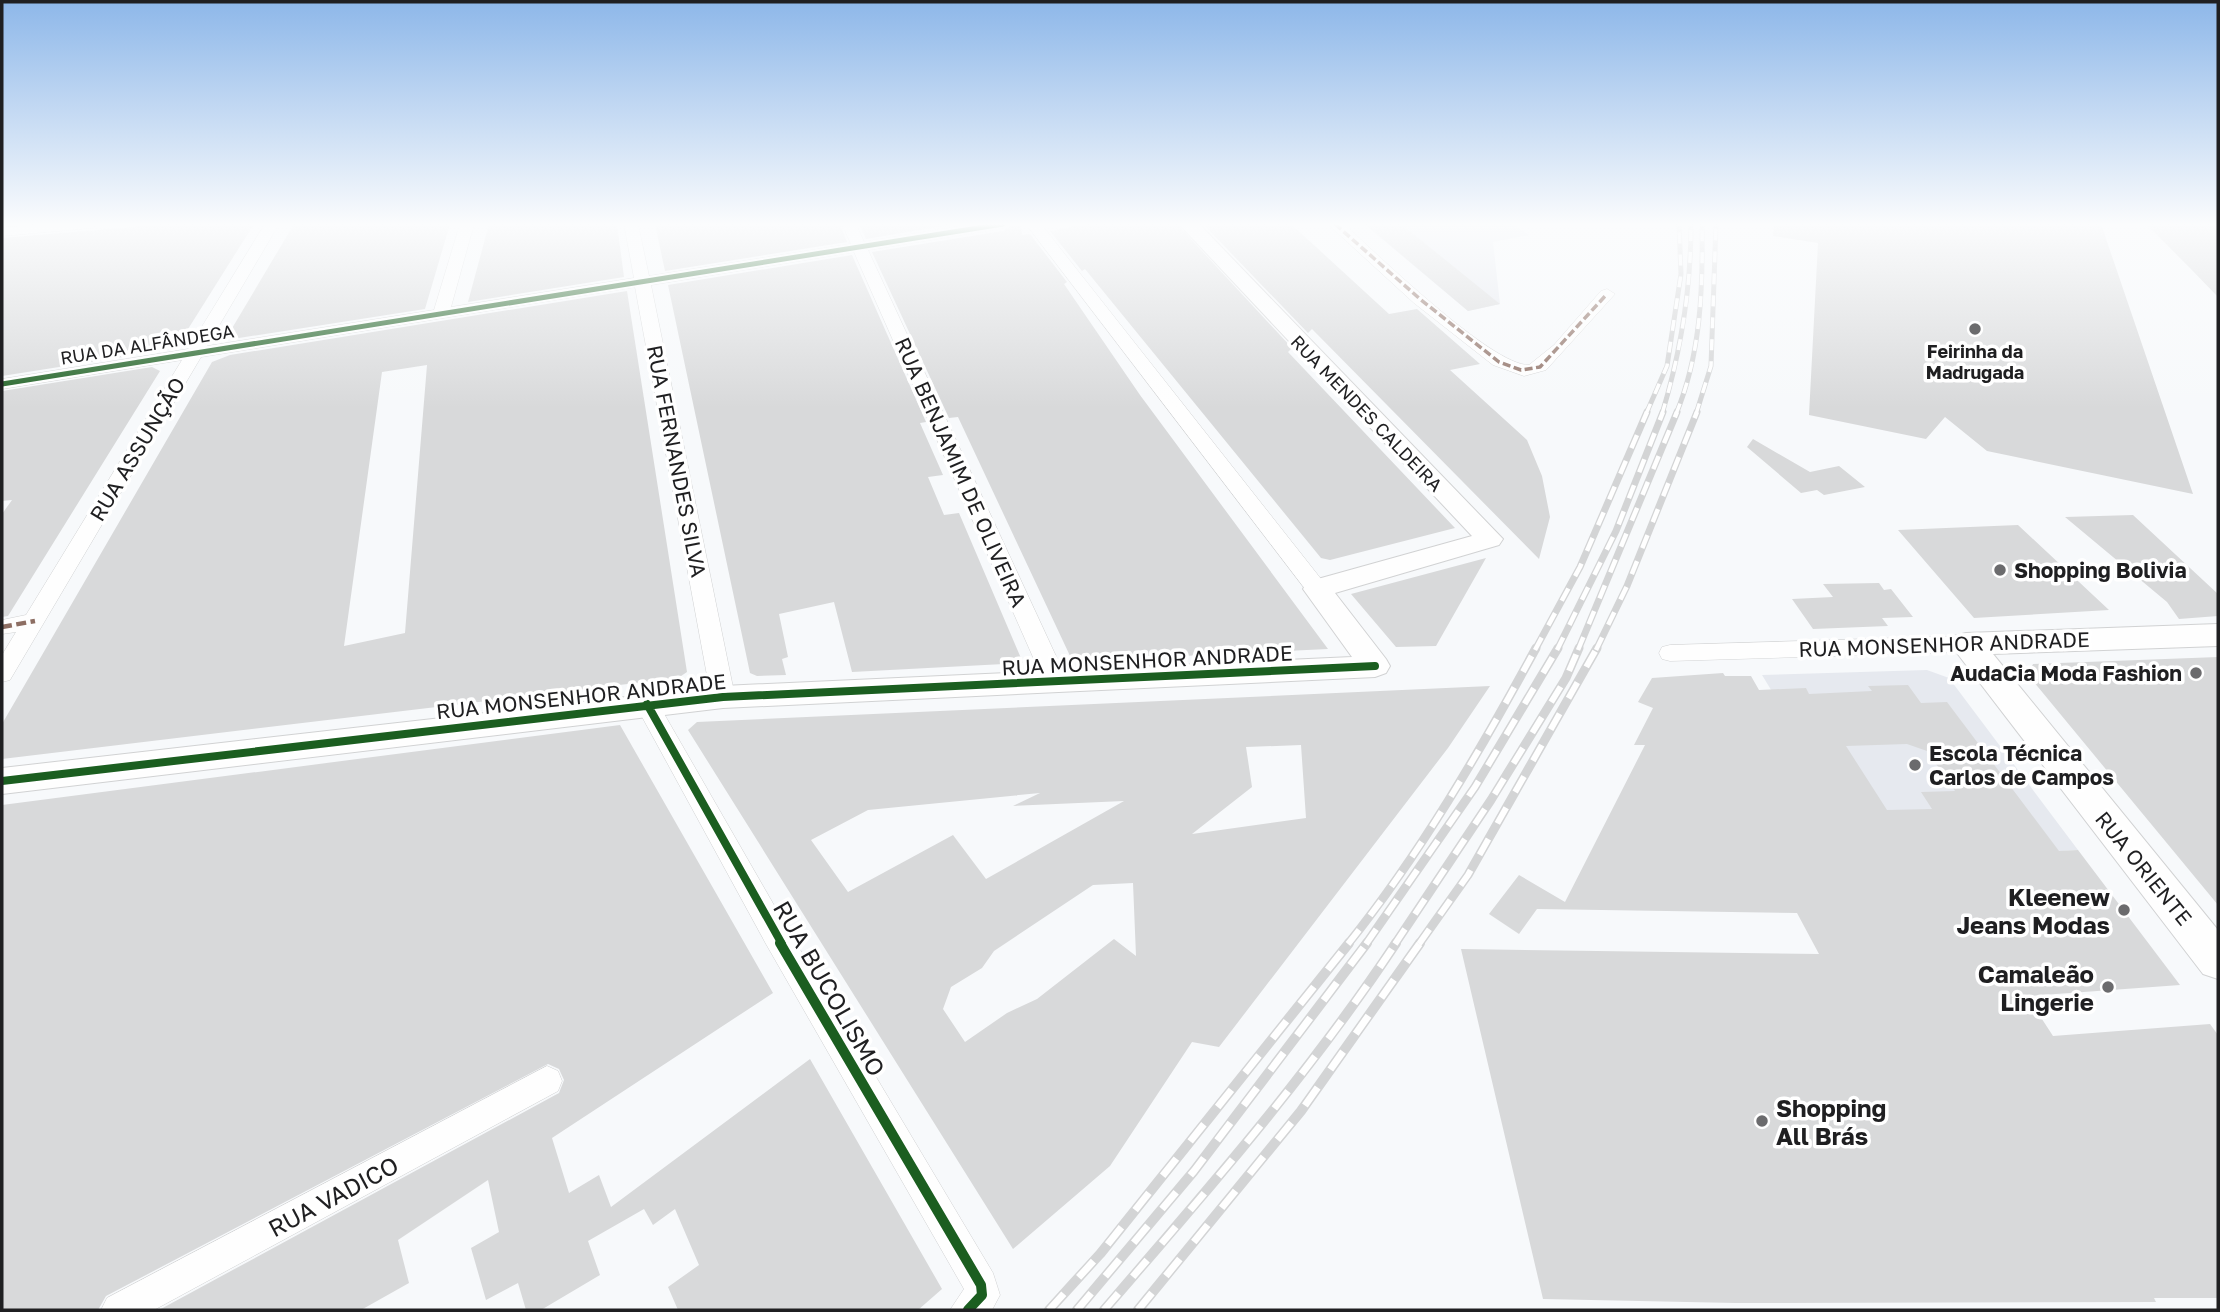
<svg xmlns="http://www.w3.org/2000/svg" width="2220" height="1312" font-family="'Golos Text',sans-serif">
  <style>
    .built { fill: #e6e9ef }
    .building { fill: #d8d9da; fill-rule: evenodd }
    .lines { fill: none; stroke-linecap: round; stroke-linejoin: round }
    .minor-casing { stroke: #d1d2d3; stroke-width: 1 }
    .tertiary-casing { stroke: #d1d2d3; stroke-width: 2 }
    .secondary-casing { stroke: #d1d2d3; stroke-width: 2 }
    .minor { fill: #fefefe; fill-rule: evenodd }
    .tertiary { fill: #fefefe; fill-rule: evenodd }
    .secondary { fill: #fefefe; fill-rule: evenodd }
    .rail-far3-casing { stroke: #d3d4d5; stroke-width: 5 }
    .rail-far2-casing { stroke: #d3d4d5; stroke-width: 7 }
    .rail-far1-casing { stroke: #d3d4d5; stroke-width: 9 }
    .rail-casing { stroke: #d3d4d5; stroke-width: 10 }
    .rail-far3 { stroke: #fff; stroke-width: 3.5; stroke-dasharray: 11; stroke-linecap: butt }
    .rail-far2 { stroke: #fff; stroke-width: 4.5; stroke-dasharray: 14; stroke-linecap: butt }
    .rail-far1 { stroke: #fff; stroke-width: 6; stroke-dasharray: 18; stroke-linecap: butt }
    .rail { stroke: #fff; stroke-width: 7; stroke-dasharray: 22; stroke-linecap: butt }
    .quiet-far1 { stroke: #8d6e63; stroke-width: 3.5; stroke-dasharray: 8 3.5; stroke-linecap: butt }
    .quiet { stroke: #8d6e63; stroke-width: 4.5; stroke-dasharray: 10 4.5; stroke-linecap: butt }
    .cycleway-far2-casing { stroke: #fff; stroke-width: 9 }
    .cycleway-far1-casing { stroke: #fff; stroke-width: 12 }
    .cycleway-casing { stroke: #fff; stroke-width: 14 }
    .cycleway-far2 { stroke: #1b5e20; stroke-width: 5 }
    .cycleway-far1 { stroke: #1b5e20; stroke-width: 8 }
    .cycleway { stroke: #1b5e20; stroke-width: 10 }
    .poi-dot { fill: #6b6b6d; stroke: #fff; stroke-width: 2.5 }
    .labels { text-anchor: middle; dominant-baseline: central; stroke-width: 7; stroke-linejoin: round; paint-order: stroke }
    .far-street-label { font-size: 18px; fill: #1f1f21; stroke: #fff }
    .far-poi-label { font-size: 18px; font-weight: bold; fill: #1f1f21; stroke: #fff }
    .street-label { font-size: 21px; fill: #1f1f21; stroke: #fff }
    .poi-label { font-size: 21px; font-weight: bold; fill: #1f1f21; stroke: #fff; text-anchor: start }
    .near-poi-label { font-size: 24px; font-weight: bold; fill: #1f1f21; stroke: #fff; text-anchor: end }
    .near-street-label { font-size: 24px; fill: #1f1f21; stroke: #fff }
  </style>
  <rect width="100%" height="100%" fill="#f7f9fb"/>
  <path class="built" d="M 1364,224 L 1513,224 L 1529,235 L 1493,242 L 1500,304 L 1468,311 Z
    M 1927,670 L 1949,678 L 2078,850 L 1877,863 L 1762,675 Z"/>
  <path class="building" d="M 168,224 L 254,224 L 178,345 L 123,353 L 129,356 L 2,376 L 2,238 Z
    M 294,224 L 450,224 L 425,309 L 239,338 L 228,335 Z
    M 489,224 L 617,224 L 624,277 L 468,302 Z
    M 655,224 L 840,224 L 847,242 L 665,271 Z
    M 859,224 L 955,224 L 866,239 Z
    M 1013,224 L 1021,224 L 1022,235 L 1030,234 L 1067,282 L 1064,284 L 1140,395 L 1328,649 L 1077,661 L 1071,658 L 958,417 L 949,418 L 872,252 L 1003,231 Z
    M 1086,224 L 1177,224 L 1292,348 L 1288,352 L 1455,528 L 1330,560 L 1321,558 L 1085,269 L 1082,271 L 1050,231 Z
    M 1203,224 L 1291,224 L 1389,314 L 1417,309 L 1480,364 L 1450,370 L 1527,440 L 1542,476 L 1550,517 L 1539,559 L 1312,329 L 1308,333 Z
    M 1365,224 L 1401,224 L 1500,304 L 1468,311 Z
    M 1774,224 L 2101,224 L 2193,494 L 1987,451 L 1945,417 L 1926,439 L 1809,415 L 1818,243 L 1773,236 Z
    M 2146,224 L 2218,224 L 2218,297 L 2189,267 Z
    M 852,255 L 926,422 L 920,423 L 943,475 L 928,477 L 944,515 L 959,513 L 1023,663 L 852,672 L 834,602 L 779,614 L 788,657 L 782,659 L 786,675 L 757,676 L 750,673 L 668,285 Z
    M 627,291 L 687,672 L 678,678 L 2,759 L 2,724 L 212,362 L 230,355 ZM 427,365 L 405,633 L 344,646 L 382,372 Z
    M 152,367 L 160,371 L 8,616 L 2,617 L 2,514 L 12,500 L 2,501 L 2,391 Z
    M 1753,439 L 1810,472 L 1839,466 L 1865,487 L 1824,495 L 1817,490 L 1801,493 L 1747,447 Z
    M 2133,515 L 2218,594 L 2218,616 L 2179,619 L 2167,602 L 2065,517 Z
    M 2018,525 L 2109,610 L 1974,618 L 1898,530 Z
    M 1486,558 L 1436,646 L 1396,647 L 1351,594 Z
    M 1879,583 L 1884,590 L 1891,589 L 1913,617 L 1882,618 L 1888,626 L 1813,629 L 1792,599 L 1833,597 L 1823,584 Z
    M 2218,657 L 2218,905 L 2028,675 L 2033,664 Z
    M 1723,673 L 1725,676 L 1751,676 L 1759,690 L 1806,688 L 1809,694 L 1872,691 L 1868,686 L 1908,685 L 1921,703 L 1947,702 L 2059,851 L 2078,850 L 2180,985 L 2027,996 L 2053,1036 L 2210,1024 L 2218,1035 L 2218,1298 L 2154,1298 L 2156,1302 L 1735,1303 L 1543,1299 L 1461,949 L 1819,954 L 1797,913 L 1537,909 L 1519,934 L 1489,914 L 1519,875 L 1565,902 L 1645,745 L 1634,745 L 1653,708 L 1638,702 L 1652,678 ZM 1907,744 L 1927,751 L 1955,791 L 1921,792 L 1932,809 L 1887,810 L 1846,746 Z
    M 1490,686 L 1448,748 L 1219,1047 L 1192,1042 L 1110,1166 L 1013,1249 L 688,730 L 697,722 ZM 1301,745 L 1306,818 L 1192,834 L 1252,787 L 1246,747 ZM 1040,793 L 1013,806 L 1124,801 L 986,879 L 953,835 L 848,892 L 811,840 L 868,810 ZM 1133,883 L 1136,956 L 1114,939 L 1037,999 L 1007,1013 L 965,1042 L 943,1009 L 951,987 L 982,968 L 994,951 L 1093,885 Z
    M 620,725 L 773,993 L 552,1138 L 569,1193 L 599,1175 L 611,1207 L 810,1059 L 942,1289 L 918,1310 L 678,1310 L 668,1287 L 699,1265 L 675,1209 L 653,1225 L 644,1209 L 588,1241 L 600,1275 L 541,1310 L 526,1310 L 518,1283 L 486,1300 L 471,1248 L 499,1232 L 488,1180 L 398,1240 L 409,1283 L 361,1310 L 159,1310 L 559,1093 L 564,1080 L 559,1069 L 548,1064 L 106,1296 L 98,1310 L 2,1310 L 2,805 Z"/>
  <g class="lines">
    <defs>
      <path id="minor" d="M 39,224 L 99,224 L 92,228 L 2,236 L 2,228 Z
        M 265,224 L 279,224 L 207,346 L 434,310 L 460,224 L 474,224 L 451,307 L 634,278 L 624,224 L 638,224 L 649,276 L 851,244 L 842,224 L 856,224 L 864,242 L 973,224 L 1010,224 L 1003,228 L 868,250 L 1068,682 L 1064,688 L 1048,688 L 1044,682 L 854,252 L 651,285 L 735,697 L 731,703 L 723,705 L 715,703 L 711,697 L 635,287 L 201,357 L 10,680 L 2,682 L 2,655 L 16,632 L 2,634 L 2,620 L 26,615 L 182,360 L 2,389 L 2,379 L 188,349 Z
        M 1026,224 L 1041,224 L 1325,584 L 1328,589 L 1325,594 L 1309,594 Z
        M 1328,224 L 1344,224 C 1376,253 1492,366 1529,365 L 1554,345 L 1601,291 L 1607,289 L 1615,294 L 1546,370 L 1524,376 L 1493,365 L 1414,303 Z
        M 1966,636 L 1974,639 L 1977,644 L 1974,649 L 1966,652 L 1670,661 L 1662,659 L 1659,653 L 1662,647 L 1670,645 Z
        M 647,695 L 655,698 L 786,926 L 993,1273 L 1000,1295 L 992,1310 L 950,1310 L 964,1289 L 766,944 L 635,704 L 639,698 Z
        M 547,1066 L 558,1071 L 562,1081 L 558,1091 L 154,1310 L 101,1310 L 107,1298 Z"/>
      <path id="tertiary" d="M 1179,224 L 1199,224 L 1503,539 L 1499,545 L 1335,593 L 1386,659 L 1390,666 L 1386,673 L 1375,677 L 723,708 L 2,794 L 2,768 L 723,686 L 1352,657 L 1303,589 L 1307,582 L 1472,536 Z"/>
      <path id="secondary" d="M 2218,624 L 2218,646 L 1993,654 L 2218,930 L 2218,979 L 2203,974 L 1950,644 L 1954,636 L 1966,633 Z"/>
    </defs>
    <use href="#minor" class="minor-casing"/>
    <use href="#tertiary" class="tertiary-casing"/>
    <use href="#secondary" class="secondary-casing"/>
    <use href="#minor" class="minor"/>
    <use href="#tertiary" class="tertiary"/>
    <use href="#secondary" class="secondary"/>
    <defs>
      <path id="rail-far3" d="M 1646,414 L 1667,366 L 1681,274 L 1679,224
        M 1662,414 C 1681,351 1691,290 1691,224
        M 1676,414 C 1701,354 1703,289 1702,224
        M 1696,414 L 1711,366 L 1716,224"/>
      <path id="rail-far2" d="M 1535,650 L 1580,567 L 1647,412
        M 1557,650 L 1616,531 L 1663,412
        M 1578,650 L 1677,412
        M 1596,650 L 1627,586 L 1697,412"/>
      <path id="rail-far1" d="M 1348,944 C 1421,853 1480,751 1536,648
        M 1366,944 L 1475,787 L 1558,648
        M 1395,944 L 1491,800 L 1566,678 L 1579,648
        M 1419,944 L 1468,875 L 1597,648"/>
      <path id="rail" d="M 1049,1310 L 1100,1254 L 1349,943
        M 1077,1310 L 1194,1171 L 1367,943
        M 1104,1310 C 1206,1192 1310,1073 1396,943
        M 1138,1310 L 1301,1111 L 1420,943"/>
    </defs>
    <use href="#rail-far3" class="rail-far3-casing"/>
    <use href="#rail-far2" class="rail-far2-casing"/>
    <use href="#rail-far1" class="rail-far1-casing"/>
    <use href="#rail" class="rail-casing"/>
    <use href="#rail-far3" class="rail-far3"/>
    <use href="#rail-far2" class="rail-far2"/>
    <use href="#rail-far1" class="rail-far1"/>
    <use href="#rail" class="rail"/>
    <path class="quiet-far1" d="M 1335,224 L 1420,299 L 1499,362 L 1521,370 L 1540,367 L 1607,294"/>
    <path class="quiet" d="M 2,627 L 35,621"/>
    <defs>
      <path id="cycleway-far2" d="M 2,384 L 1003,224"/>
      <path id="cycleway-far1" d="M 647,704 L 782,944
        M 2,781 L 723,697 L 1375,666"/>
      <path id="cycleway" d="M 780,943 L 981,1285 L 982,1295 L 968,1310"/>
    </defs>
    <use href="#cycleway-far2" class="cycleway-far2-casing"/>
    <use href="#cycleway-far1" class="cycleway-far1-casing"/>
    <use href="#cycleway" class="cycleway-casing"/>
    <use href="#cycleway-far2" class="cycleway-far2"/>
    <use href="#cycleway-far1" class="cycleway-far1"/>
    <use href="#cycleway" class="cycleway"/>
  </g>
  <linearGradient id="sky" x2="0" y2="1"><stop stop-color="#8db7e9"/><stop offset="0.55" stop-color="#fbfcfd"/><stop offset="1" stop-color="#fbfcfd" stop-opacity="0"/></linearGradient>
  <rect width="2220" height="408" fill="url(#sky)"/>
  <g class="poi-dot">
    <circle cx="1975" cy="329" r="7"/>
    <circle cx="2000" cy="570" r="7"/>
    <circle cx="2196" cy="673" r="7"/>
    <circle cx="1915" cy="765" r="7"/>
    <circle cx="2124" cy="910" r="7"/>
    <circle cx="2108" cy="987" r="7"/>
    <circle cx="1762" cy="1121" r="7"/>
  </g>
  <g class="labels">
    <g class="far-street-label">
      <text transform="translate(147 344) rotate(-9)">RUA DA ALFÂNDEGA</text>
      <text transform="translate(1367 413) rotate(46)">RUA MENDES CALDEIRA</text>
    </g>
    <g class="far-poi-label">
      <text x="1975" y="351">Feirinha da<tspan x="1975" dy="21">Madrugada</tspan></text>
    </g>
    <g class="street-label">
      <text transform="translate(137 449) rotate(-59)">RUA ASSUNÇÃO</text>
      <text transform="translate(677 461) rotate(79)">RUA FERNANDES SILVA</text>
      <text transform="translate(961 472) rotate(66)">RUA BENJAMIM DE OLIVEIRA</text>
      <text transform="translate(1944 644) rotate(-2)">RUA MONSENHOR ANDRADE</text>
      <text transform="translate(1147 660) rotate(-3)">RUA MONSENHOR ANDRADE</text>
      <text transform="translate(581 696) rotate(-6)">RUA MONSENHOR ANDRADE</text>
      <text transform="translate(2144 868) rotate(51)">RUA ORIENTE</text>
    </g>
    <g class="poi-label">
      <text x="2014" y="570">Shopping Bolivia</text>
      <text x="2182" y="673" text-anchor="end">AudaCia Moda Fashion</text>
      <text x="1929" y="753">Escola Técnica<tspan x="1929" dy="24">Carlos de Campos</tspan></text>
    </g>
    <g class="near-poi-label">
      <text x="2110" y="896">Kleenew<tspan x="2110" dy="28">Jeans Modas</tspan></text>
      <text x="2094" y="973">Camaleão<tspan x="2094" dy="28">Lingerie</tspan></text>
      <text x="1776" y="1107" text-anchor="start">Shopping<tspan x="1776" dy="28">All Brás</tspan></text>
    </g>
    <g class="near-street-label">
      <text transform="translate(830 988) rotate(60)">RUA BUCOLISMO</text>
      <text transform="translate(333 1196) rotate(-28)">RUA VADICO</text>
    </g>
  </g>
  <rect width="2220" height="1312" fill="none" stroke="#1f1f21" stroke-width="7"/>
</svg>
